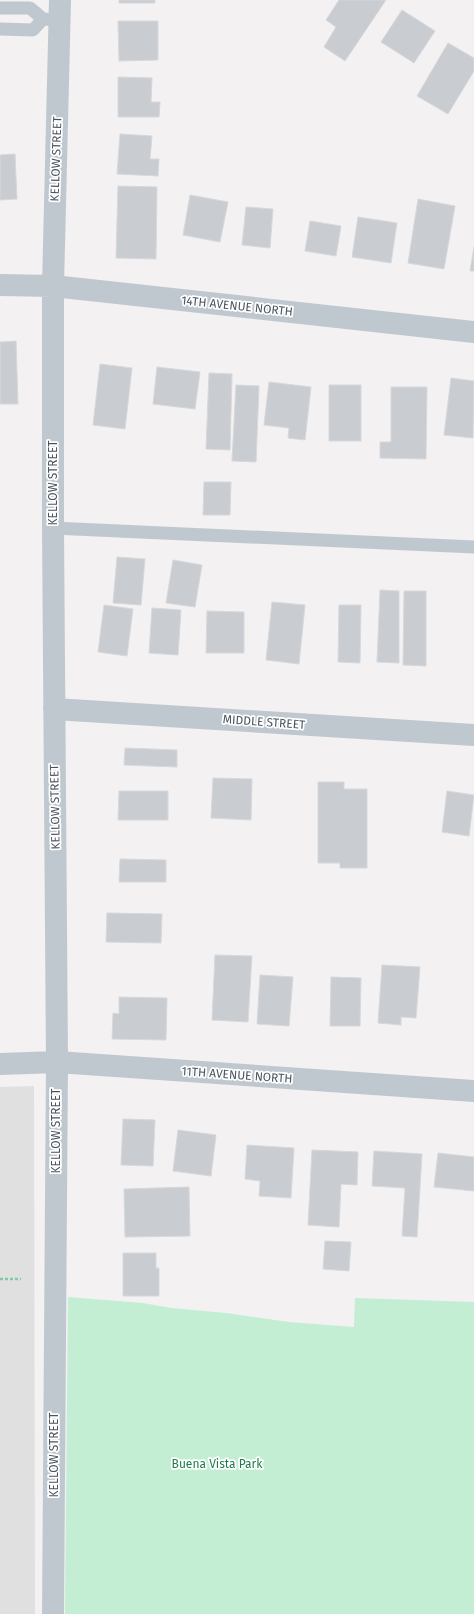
<svg xmlns="http://www.w3.org/2000/svg" width="474" height="1614" font-family="'Fira Sans',sans-serif">
  <style>
    .education { fill: #e1e0e1 }
    .green { fill: #c3eed4 }
    .building { fill: #c9ccd0; stroke: #d6d8dc }
    .lines { fill: none; stroke-linecap: round; stroke-linejoin: round }
    .path { stroke: #7dcaa4; stroke-width: 2.5; stroke-dasharray: 3 2; stroke-linecap: butt }
    .lane { stroke: #c0c8cf; stroke-width: 13 }
    .street { stroke: #c0c8cf; stroke-width: 22 }
    .labels { text-anchor: middle; dominant-baseline: central; stroke-width: 3.5; stroke-linejoin: round; paint-order: stroke }
    .street-label { font-size: 12px; fill: #4a545e; stroke: #fff }
    .park-label { font-size: 12px; fill: #1d7d4d; stroke: #fff }
  </style>
  <rect width="100%" height="100%" fill="#f3f1f1"/>
  <path class="education" d="M 34,1086 L 35,1614 L 0,1614 L 0,1087 Z"/>
  <path class="green" d="M 68,1297 L 143,1303 L 171,1308 L 226,1313 L 289,1322 L 354,1327 L 355,1298 L 474,1302 L 474,1614 L 65,1614 Z"/>
  <path class="building" d="M 119,0 L 155,0 L 155,3 L 119,3 Z
    M 339,0 L 386,0 L 345,61 L 324,47 L 336,27 L 326,20 Z
    M 402,10 L 435,31 L 414,63 L 381,42 Z
    M 118,21 L 158,21 L 158,60 L 119,61 Z
    M 448,43 L 474,58 L 474,71 L 448,114 L 417,96 Z
    M 118,77 L 152,78 L 151,102 L 160,102 L 159,117 L 118,117 Z
    M 120,134 L 152,136 L 150,159 L 159,159 L 158,176 L 117,174 Z
    M 15,154 L 17,199 L 0,200 L 0,155 Z
    M 118,186 L 157,187 L 156,259 L 116,258 Z
    M 190,195 L 228,202 L 220,242 L 183,235 Z
    M 418,199 L 455,206 L 444,269 L 408,263 Z
    M 246,207 L 273,209 L 270,248 L 242,245 Z
    M 358,217 L 397,223 L 391,263 L 352,257 Z
    M 310,221 L 341,226 L 336,256 L 305,251 Z
    M 474,247 L 474,271 L 470,271 Z
    M 16,341 L 18,404 L 0,404 L 0,342 Z
    M 100,364 L 132,368 L 125,429 L 93,425 Z
    M 157,367 L 200,372 L 195,409 L 153,404 Z
    M 209,373 L 232,374 L 230,450 L 206,449 Z
    M 451,378 L 474,381 L 473,438 L 444,435 Z
    M 269,382 L 311,387 L 305,440 L 288,438 L 289,428 L 264,425 Z
    M 236,385 L 259,386 L 256,462 L 232,461 Z
    M 329,385 L 361,385 L 361,441 L 329,441 Z
    M 391,387 L 427,387 L 426,459 L 380,458 L 380,442 L 391,442 Z
    M 204,482 L 231,482 L 230,515 L 203,515 Z
    M 117,557 L 145,559 L 141,605 L 113,603 Z
    M 173,560 L 202,565 L 195,607 L 166,603 Z
    M 380,590 L 399,591 L 399,663 L 377,662 Z
    M 404,591 L 426,591 L 426,666 L 403,665 Z
    M 272,602 L 305,605 L 299,664 L 266,660 Z
    M 104,605 L 133,609 L 127,656 L 98,652 Z
    M 339,605 L 361,605 L 360,663 L 338,662 Z
    M 152,608 L 181,610 L 178,655 L 149,653 Z
    M 207,611 L 244,612 L 244,653 L 206,653 Z
    M 125,748 L 177,750 L 177,767 L 124,765 Z
    M 213,778 L 252,779 L 251,820 L 211,818 Z
    M 318,782 L 344,782 L 344,789 L 367,789 L 367,868 L 340,868 L 340,863 L 318,863 Z
    M 119,791 L 168,791 L 168,820 L 118,820 Z
    M 447,791 L 474,795 L 469,836 L 442,832 Z
    M 120,859 L 166,860 L 166,882 L 119,882 Z
    M 107,913 L 162,914 L 161,943 L 106,942 Z
    M 215,955 L 252,956 L 248,1022 L 212,1020 Z
    M 382,965 L 420,967 L 416,1018 L 401,1017 L 401,1025 L 378,1023 Z
    M 260,975 L 293,977 L 289,1026 L 257,1024 Z
    M 331,977 L 361,978 L 360,1026 L 330,1026 Z
    M 119,997 L 167,998 L 166,1040 L 112,1039 L 113,1013 L 119,1014 Z
    M 123,1119 L 155,1120 L 153,1166 L 121,1165 Z
    M 178,1130 L 216,1135 L 211,1176 L 173,1171 Z
    M 247,1145 L 294,1148 L 291,1198 L 259,1196 L 260,1181 L 245,1179 Z
    M 312,1150 L 358,1152 L 357,1185 L 341,1184 L 339,1227 L 308,1225 Z
    M 374,1151 L 422,1154 L 417,1237 L 402,1236 L 405,1188 L 372,1186 Z
    M 438,1153 L 474,1157 L 474,1191 L 434,1187 Z
    M 189,1187 L 190,1236 L 125,1237 L 124,1189 Z
    M 325,1241 L 351,1242 L 349,1271 L 323,1269 Z
    M 123,1253 L 156,1253 L 156,1268 L 159,1268 L 159,1296 L 123,1296 Z"/>
  <g class="lines">
    <path class="path" d="M 0,1279 L 21,1279"/>
    <path class="lane" d="M 0,8 L 30,8 L 43,19 L 60,20
      M 0,29 L 33,30 L 43,19
      M 53,528 L 474,547"/>
    <path class="street" d="M 0,285 L 53,286 L 474,332
      M 54,709 L 474,735
      M 0,1064 L 57,1062 L 474,1091
      M 53,1614 L 57,1062 L 53,528 L 53,286 L 60,0"/>
  </g>
  <g class="labels">
    <g class="street-label">
      <text transform="translate(56 159) rotate(-88)">KELLOW STREET</text>
      <text transform="translate(237 306) rotate(6)">14TH AVENUE NORTH</text>
      <text transform="translate(53 483) rotate(-90)">KELLOW STREET</text>
      <text transform="translate(264 722) rotate(4)">MIDDLE STREET</text>
      <text transform="translate(55 807) rotate(-91)">KELLOW STREET</text>
      <text transform="translate(237 1075) rotate(4)">11TH AVENUE NORTH</text>
      <text transform="translate(56 1131) rotate(-90)">KELLOW STREET</text>
      <text transform="translate(54 1455) rotate(-90)">KELLOW STREET</text>
    </g>
    <g class="park-label">
      <text x="217" y="1464">Buena Vista Park</text>
    </g>
  </g>
</svg>
